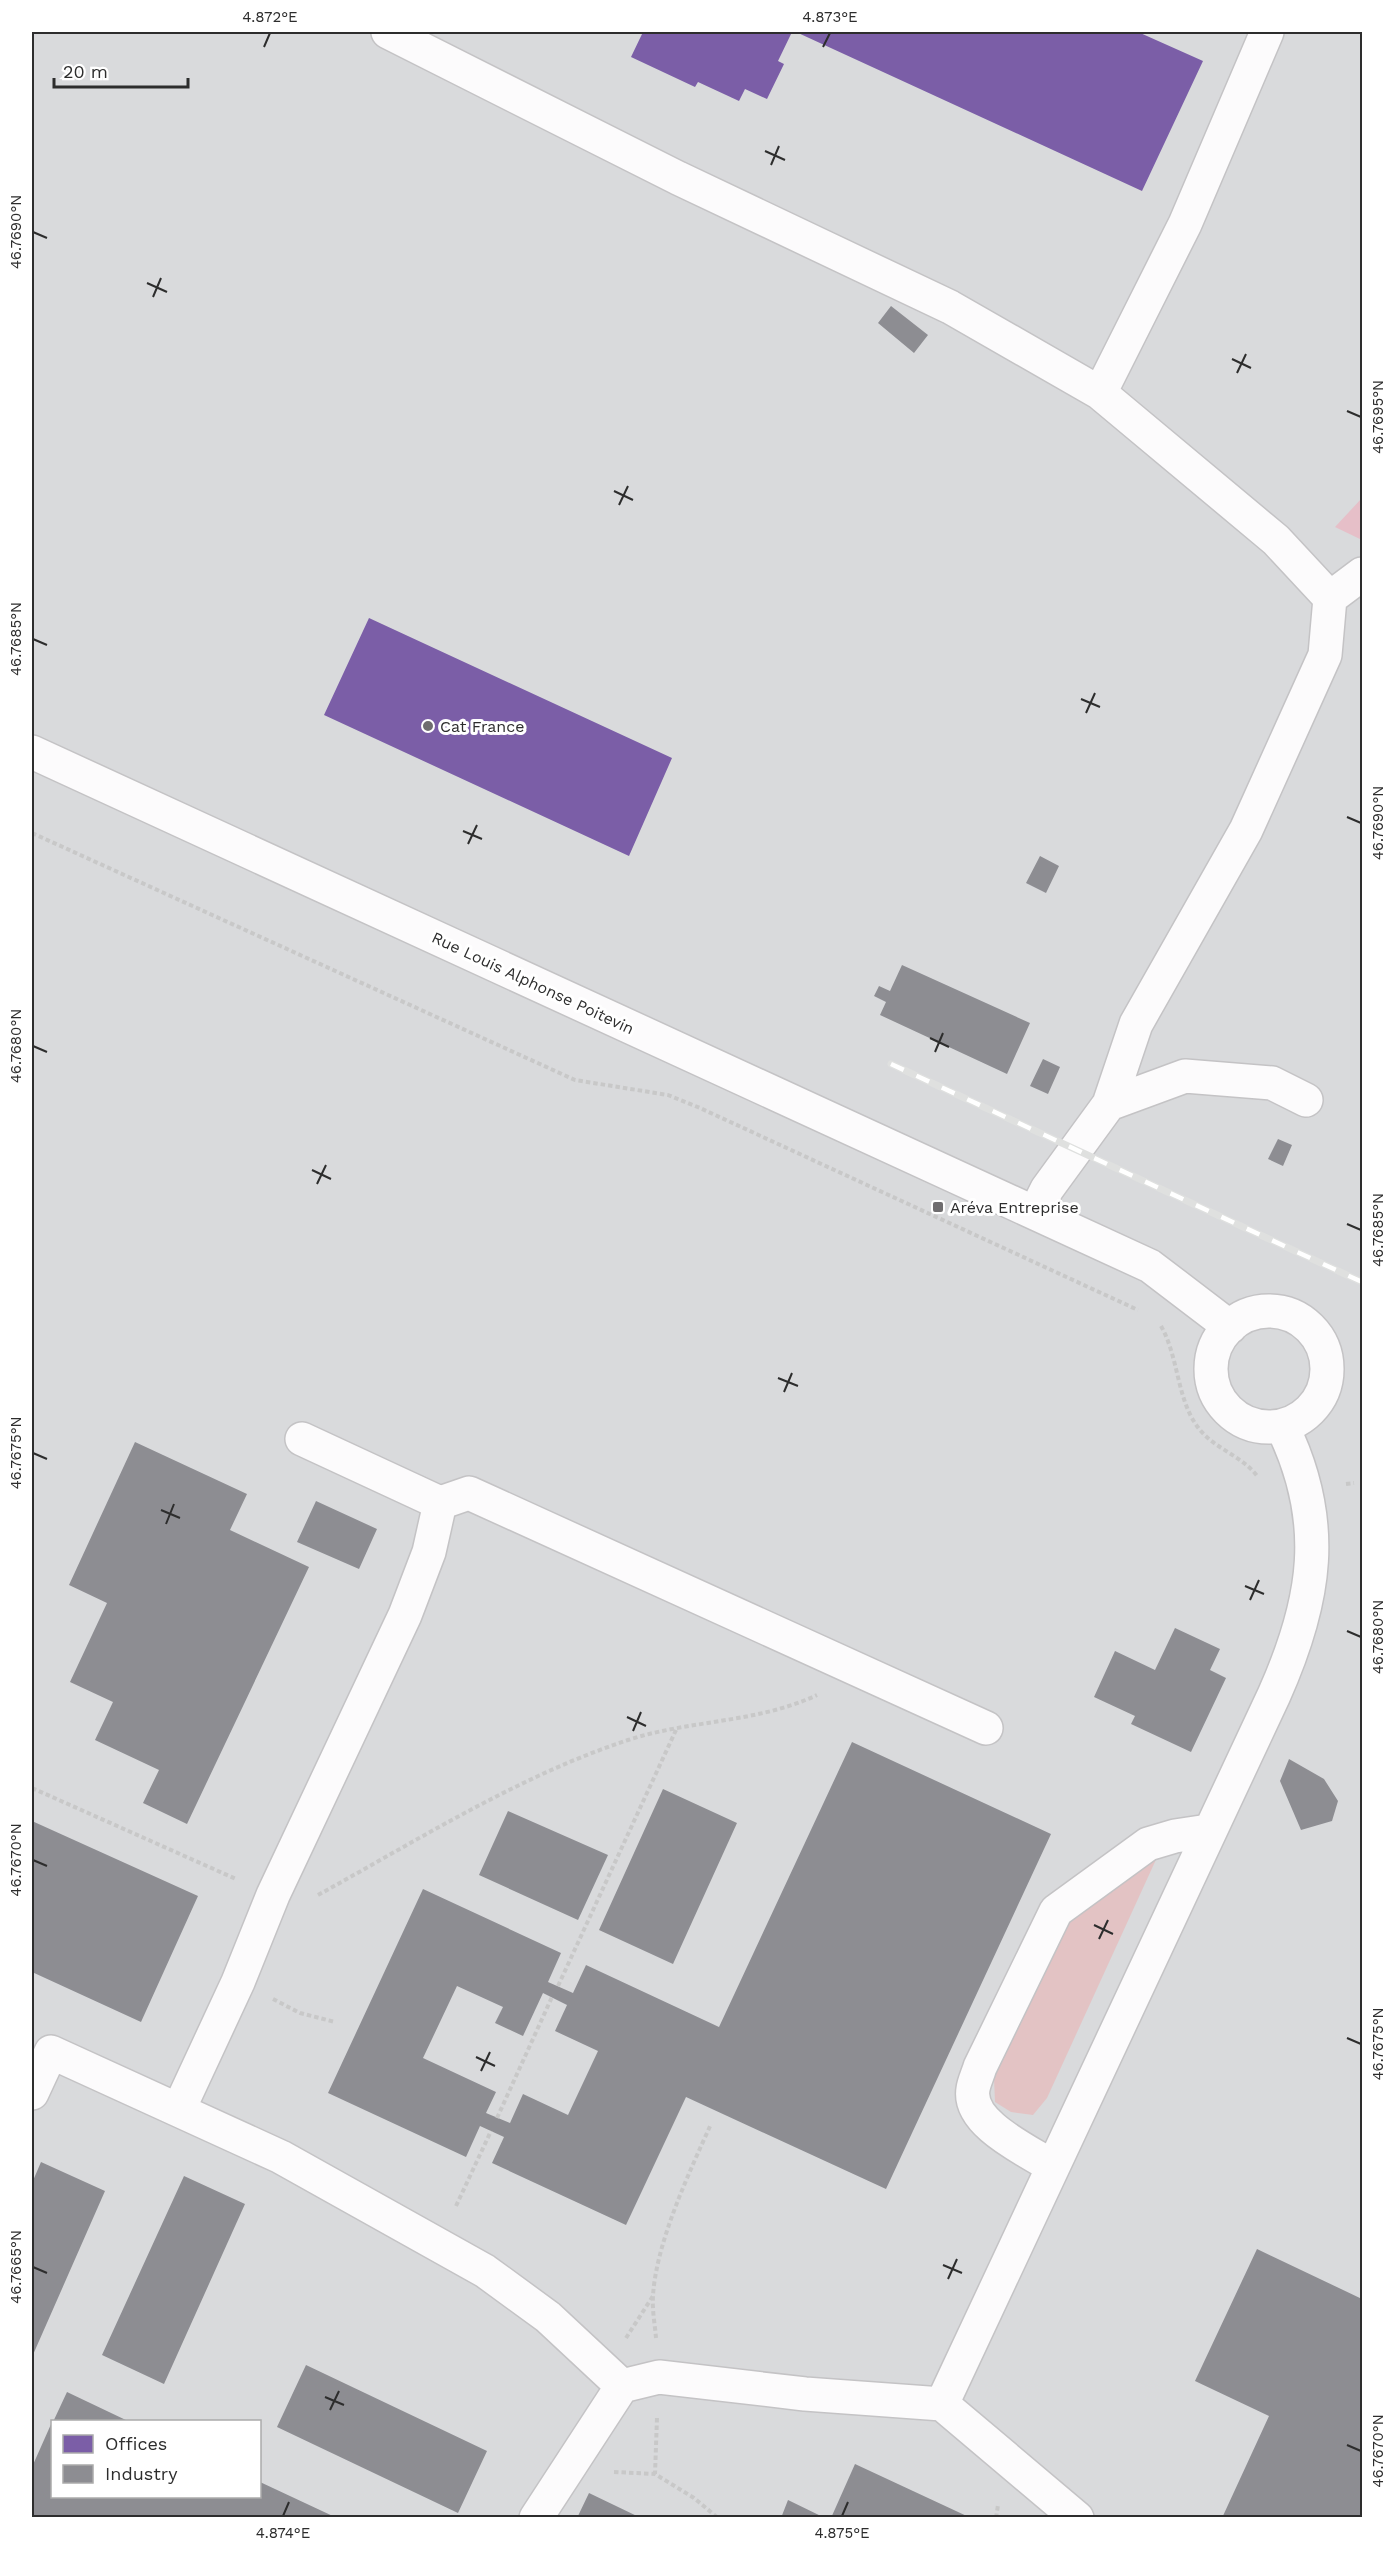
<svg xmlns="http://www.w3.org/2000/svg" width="1394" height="2549" font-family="'Work Sans',sans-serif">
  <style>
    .industrial { fill: #d9dadc; fill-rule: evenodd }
    .green { fill: #e3c3c4 }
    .pitch { fill: #e6bfc8 }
    .offices { fill: #7b5ea7 }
    .industry { fill: #8d8d92; fill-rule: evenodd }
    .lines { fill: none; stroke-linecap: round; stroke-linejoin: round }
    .minor-casing { stroke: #c4c3c5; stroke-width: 36 }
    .path { stroke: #c8c8c8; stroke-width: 4; stroke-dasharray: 4.5 3; stroke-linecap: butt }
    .minor { stroke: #fcfbfc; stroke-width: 33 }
    .rail-casing { stroke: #dfe0df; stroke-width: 7 }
    .rail { stroke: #fff; stroke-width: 4.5; stroke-dasharray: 14; stroke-linecap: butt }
    .ticks { fill: none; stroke: #2d2d2d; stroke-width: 2 }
    .poi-dot { fill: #6f6d6f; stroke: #fff; stroke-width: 2 }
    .labels { text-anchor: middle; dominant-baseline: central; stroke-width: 6; stroke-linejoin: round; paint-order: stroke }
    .poi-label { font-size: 16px; fill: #2d2d2d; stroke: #fff; text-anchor: start }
    .street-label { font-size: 16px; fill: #2d2d2d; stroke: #fff }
    .neatline { fill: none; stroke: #2d2d2d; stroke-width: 2 }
    .ticks-label { font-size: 15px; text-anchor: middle; fill: #2d2d2d }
  </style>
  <rect width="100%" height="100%" fill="#eae4ea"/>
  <path class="industrial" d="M 32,32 L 1362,32 L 1362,2517 L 32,2518 ZM 52,2422 L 260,2422 L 260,2496 L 52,2496 Z"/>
  <path class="green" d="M 1159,1853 L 1047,2098 L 1033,2115 L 1011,2112 L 995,2102 L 994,2078 L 1074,1907 Z"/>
  <path class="pitch" d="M 1362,498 L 1362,540 L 1335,527 Z"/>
  <path class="offices" d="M 643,32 L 792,32 L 778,61 L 784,64 L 767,99 L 745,89 L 739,101 L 698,82 L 695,87 L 631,57 Z
    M 796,32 L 1138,32 L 1203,61 L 1142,191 Z
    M 369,618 L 672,758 L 629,856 L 324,715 Z"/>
  <path class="industry" d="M 891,306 L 928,335 L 914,353 L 878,323 Z
    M 1040,856 L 1059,866 L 1046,893 L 1026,883 Z
    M 902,965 L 1030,1023 L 1007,1074 L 880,1015 L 886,1002 L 874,996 L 879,986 L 890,991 Z
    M 1043,1059 L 1060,1067 L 1048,1094 L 1030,1086 Z
    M 1278,1139 L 1292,1145 L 1283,1166 L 1268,1159 Z
    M 135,1442 L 247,1494 L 230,1530 L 309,1567 L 187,1824 L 143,1803 L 159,1770 L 95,1740 L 113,1702 L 70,1682 L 107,1603 L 69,1585 Z
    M 316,1501 L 377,1529 L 359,1569 L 297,1542 Z
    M 1175,1628 L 1220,1649 L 1210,1670 L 1226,1678 L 1191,1752 L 1131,1724 L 1135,1716 L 1094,1697 L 1115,1651 L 1155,1670 Z
    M 852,1742 L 1051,1834 L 886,2189 L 686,2097 L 626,2225 L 492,2163 L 504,2137 L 480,2126 L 466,2157 L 328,2093 L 423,1889 L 561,1953 L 548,1982 L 573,1993 L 586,1965 L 719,2027 ZM 457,1986 L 503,2007 L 495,2023 L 523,2036 L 543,1993 L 567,2005 L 555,2031 L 598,2051 L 568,2115 L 523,2094 L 510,2123 L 486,2113 L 496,2092 L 423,2058 Z
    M 1289,1759 L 1324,1779 L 1338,1801 L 1332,1821 L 1301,1830 L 1280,1781 Z
    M 663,1789 L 737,1823 L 673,1964 L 599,1930 Z
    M 508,1811 L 608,1855 L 578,1920 L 479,1875 Z
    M 32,1821 L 198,1896 L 141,2022 L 32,1972 Z
    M 41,2162 L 105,2191 L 32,2357 L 32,2183 Z
    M 184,2176 L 245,2204 L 164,2384 L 102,2355 Z
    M 1257,2249 L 1362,2299 L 1362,2518 L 1222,2518 L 1269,2416 L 1195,2381 Z
    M 306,2365 L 487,2451 L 458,2513 L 277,2427 Z
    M 67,2392 L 130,2422 L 53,2422 Z
    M 52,2422 L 52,2496 L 260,2496 L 260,2482 L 337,2518 L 32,2518 L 32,2467 Z
    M 855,2464 L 971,2518 L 831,2518 Z
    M 589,2493 L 641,2518 L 577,2518 Z
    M 788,2500 L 825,2518 L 781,2518 Z"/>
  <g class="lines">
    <defs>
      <path id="minor" d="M 388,32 L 678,178 L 950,307 L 1100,393 L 1276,540 L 1330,598 L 1325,655 L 1246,830 L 1136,1024 L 1109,1104
        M 1100,393 L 1185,224 L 1267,32
        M 1330,598 L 1362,574
        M 32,752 L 1150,1266 L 1230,1327
        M 1035,1213 L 1047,1189 L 1109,1104 L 1185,1076 L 1272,1083 L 1306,1100
        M1211 1369a58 58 0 1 1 116 0a58 58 0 1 1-116 0Z
        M 302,1439 L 440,1503 L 469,1493 L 986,1728
        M 32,2093 L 51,2052 L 281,2157 L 485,2271 L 548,2317 L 622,2386 L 659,2377 L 805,2394 L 942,2404
        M 179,2109 L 238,1982 L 273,1895 L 405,1615 L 429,1552 L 440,1503
        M 1053,2167 C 1029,2151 967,2124 973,2089 C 974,2082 978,2074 980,2067 L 1056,1911 L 1148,1844 L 1175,1836 L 1208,1831
        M 536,2518 L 622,2386
        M 1077,2518 L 942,2404 L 1274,1695 C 1316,1601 1329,1522 1282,1426"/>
    </defs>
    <use href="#minor" class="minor-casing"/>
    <path class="path" d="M 32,833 L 575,1080 L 668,1095 L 700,1108 L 1138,1310
      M 1161,1326 C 1178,1356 1177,1396 1195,1423 C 1210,1448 1241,1454 1258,1477
      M 1346,1484 L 1354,1483
      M 32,1788 L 236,1879
      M 318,1895 C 418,1840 519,1776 628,1740 C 689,1720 758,1723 817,1695
      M 558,1986 L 676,1730
      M 273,1999 L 300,2013 L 335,2022
      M 497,2118 L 552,1997
      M 456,2206 L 491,2131
      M 626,2338 L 653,2296
      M 656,2338 C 655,2325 652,2310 653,2296 C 656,2243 689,2173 711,2124
      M 657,2418 L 655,2474 L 694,2498 L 718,2518
      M 614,2472 L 655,2474
      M 996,2518 L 998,2505"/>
    <use href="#minor" class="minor"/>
    <defs>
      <path id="rail" d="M 891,1064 L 1362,1282"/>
    </defs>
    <use href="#rail" class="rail-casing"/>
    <use href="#rail" class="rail"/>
  </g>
  <path class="ticks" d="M 264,47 L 270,33M 823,47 L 830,33M 765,151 L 785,160M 771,165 L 779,146M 33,232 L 47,238M 147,283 L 167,292M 153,297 L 161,278M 1232,359 L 1251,368M 1237,373 L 1246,354M 1347,411 L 1361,417M 614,491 L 633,500M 619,505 L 628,486M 33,639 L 47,645M 1081,699 L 1100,707M 1086,713 L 1095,693M 1347,817 L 1361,823M 463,831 L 482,839M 468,844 L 477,825M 930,1038 L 949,1047M 33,1046 L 47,1052M 935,1052 L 943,1033M 312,1170 L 331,1179M 317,1184 L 326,1165M 1347,1224 L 1361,1230M 778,1378 L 798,1386M 784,1392 L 792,1373M 33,1453 L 47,1459M 161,1510 L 180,1518M 166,1524 L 174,1504M 1245,1586 L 1264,1594M 1250,1600 L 1259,1580M 1347,1631 L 1361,1637M 627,1717 L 646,1726M 633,1731 L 641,1712M 33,1860 L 47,1866M 1094,1925 L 1113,1934M 1099,1939 L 1108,1920M 1347,2038 L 1361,2044M 476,2057 L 495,2066M 481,2071 L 490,2052M 943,2265 L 962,2273M 33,2267 L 47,2273M 948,2279 L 957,2259M 325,2397 L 344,2405M 330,2410 L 339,2391M 1347,2445 L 1361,2451M 283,2516 L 289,2502M 842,2516 L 848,2502"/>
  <g class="poi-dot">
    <circle cx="428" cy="726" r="6"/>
    <rect x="932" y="1201" width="12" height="12" rx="3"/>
  </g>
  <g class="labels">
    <g class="poi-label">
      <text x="440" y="726">Cat France</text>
      <text x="950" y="1207">Aréva Entreprise</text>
    </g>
    <g class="street-label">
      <text transform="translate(533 983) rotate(25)">Rue Louis Alphonse Poitevin</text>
    </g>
  </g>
  <rect width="1394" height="2549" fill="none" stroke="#ffffff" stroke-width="66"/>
  <rect x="51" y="2420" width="210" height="78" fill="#ffffff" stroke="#ababab" stroke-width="1.5"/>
  <rect x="63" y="2435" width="30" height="18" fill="#7b5ea7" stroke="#ababab" stroke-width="1.5"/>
  <text x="105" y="2450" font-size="18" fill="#2d2d2d">Offices</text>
  <rect x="63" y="2465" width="30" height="18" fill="#8d8d92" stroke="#ababab" stroke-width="1.5"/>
  <text x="105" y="2480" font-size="18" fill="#2d2d2d">Industry</text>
  <path d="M54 78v9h134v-9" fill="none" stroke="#2d2d2d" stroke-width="3"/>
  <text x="63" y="78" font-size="18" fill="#2d2d2d" stroke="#ffffff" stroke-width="4.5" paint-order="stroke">20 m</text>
  <rect x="33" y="33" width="1328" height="2483" class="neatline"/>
  <g class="ticks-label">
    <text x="270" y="22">4.872°E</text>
    <text x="830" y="22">4.873°E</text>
    <text transform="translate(16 232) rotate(-90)" y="5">46.7690°N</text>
    <text transform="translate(1378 417) rotate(-90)" y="5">46.7695°N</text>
    <text transform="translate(16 639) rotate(-90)" y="5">46.7685°N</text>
    <text transform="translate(1378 823) rotate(-90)" y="5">46.7690°N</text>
    <text transform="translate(16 1046) rotate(-90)" y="5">46.7680°N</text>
    <text transform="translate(1378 1230) rotate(-90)" y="5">46.7685°N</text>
    <text transform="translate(16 1453) rotate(-90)" y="5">46.7675°N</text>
    <text transform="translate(1378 1637) rotate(-90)" y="5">46.7680°N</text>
    <text transform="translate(16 1860) rotate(-90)" y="5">46.7670°N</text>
    <text transform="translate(1378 2044) rotate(-90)" y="5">46.7675°N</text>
    <text transform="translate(16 2267) rotate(-90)" y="5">46.7665°N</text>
    <text transform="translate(1378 2451) rotate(-90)" y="5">46.7670°N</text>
    <text x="283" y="2538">4.874°E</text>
    <text x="842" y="2538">4.875°E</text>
  </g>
</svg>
